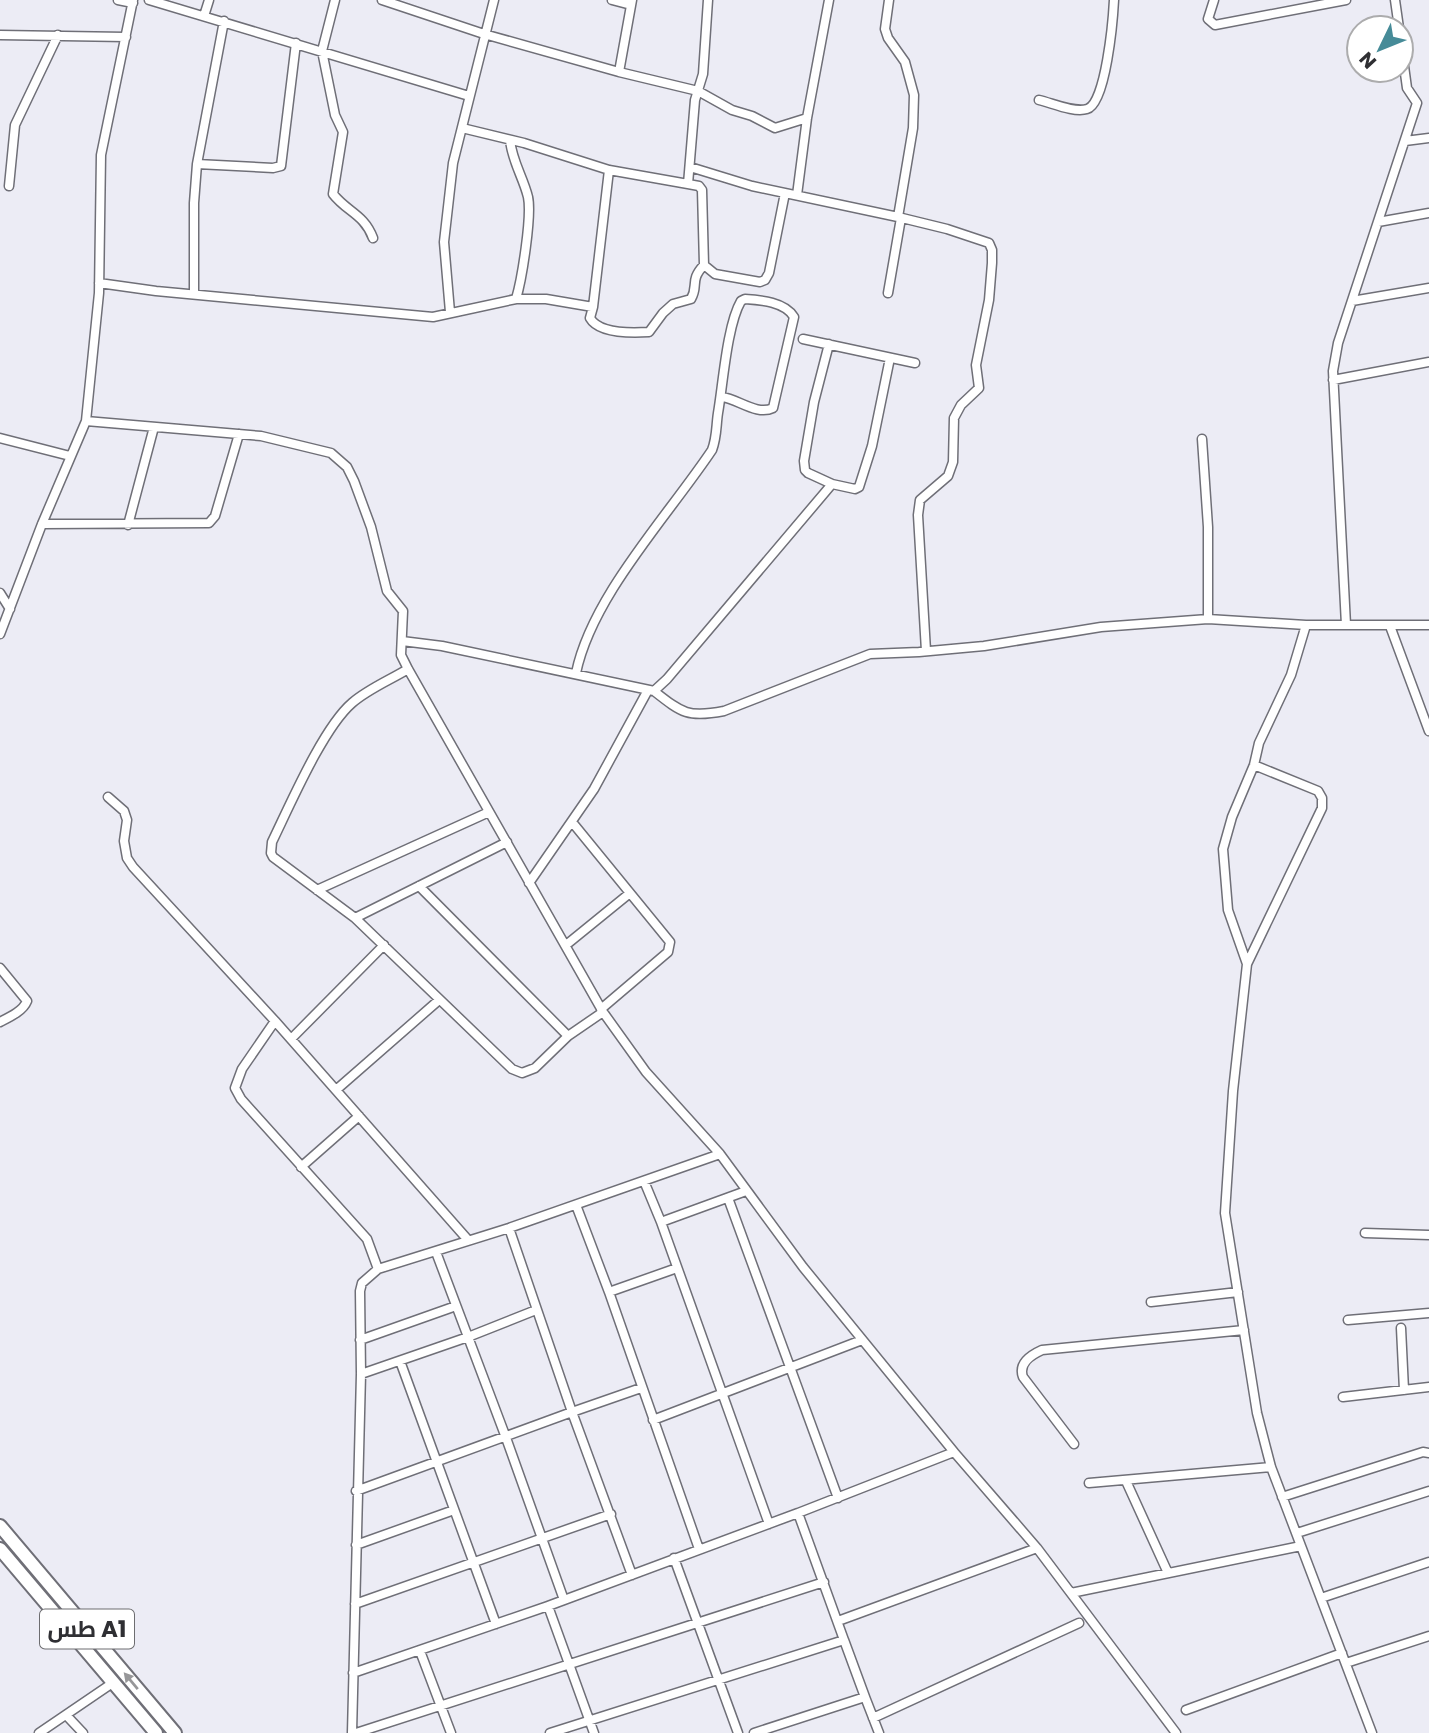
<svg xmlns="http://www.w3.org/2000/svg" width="1429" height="1733" font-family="Poppins,Cairo,sans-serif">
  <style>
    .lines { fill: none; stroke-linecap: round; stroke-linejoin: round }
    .minor-casing { stroke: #6f6f77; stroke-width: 11 }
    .highway-casing { stroke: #6f6f77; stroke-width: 16 }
    .minor { stroke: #fff; stroke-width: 8 }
    .highway { stroke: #fff; stroke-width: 12 }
    .oneway { fill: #979799 }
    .labels { text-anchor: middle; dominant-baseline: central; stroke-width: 7; stroke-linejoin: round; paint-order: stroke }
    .shield { fill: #fff; stroke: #6d6d70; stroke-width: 2 }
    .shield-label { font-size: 23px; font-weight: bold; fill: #2f2f33 }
  </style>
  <rect width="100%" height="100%" fill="#ececf5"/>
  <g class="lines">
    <defs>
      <path id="minor" d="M 118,0 L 133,3
        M 149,0 L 469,96
        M 335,0 L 322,51 L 335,115 L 343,132 L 333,194 C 347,212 364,214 373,238
        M 382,0 L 484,34 L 619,72
        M 612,0 L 631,5
        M 632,0 L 619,72 L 698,91 L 732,110 L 752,116 L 775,128 L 807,118
        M 889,0 L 885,29 L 888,38 L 905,62 L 914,95 L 913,128 L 898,217
        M 1214,0 L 1208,19 L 1215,25 L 1346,0
        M 1395,0 L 1399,28
        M 204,16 L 209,0
        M 0,35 L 126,37
        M 1039,100 C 1052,103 1074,113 1087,109 C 1106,104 1113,19 1114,0
        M 462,128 L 524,143 L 609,170 L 688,184 L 695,100 L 703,74 L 708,0
        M 1405,141 L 1429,138
        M 197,164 L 273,168 L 281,166 L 296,43
        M 690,167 L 752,186 L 898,217 L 947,229 L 989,243 L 992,250 L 992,263 L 989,300 L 976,365 L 979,388 L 961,405 L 954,418 L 953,462 L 948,476 L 920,500 L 918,515 L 926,651
        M 688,184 L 699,186 L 702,190 L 704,265 L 715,274 L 760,282 L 765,280 L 769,273 L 785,193
        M 9,186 L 15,125 L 58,35
        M 797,195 L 807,118 L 829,0
        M 1378,222 L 1429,213
        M 99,283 L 156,291 L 433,317 L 516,299 C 522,279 532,216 528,197 C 523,177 512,161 510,140
        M 194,293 L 194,203 L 197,164 L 224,21
        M 888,293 L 901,218
        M 516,299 L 546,299 L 593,307 L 609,170
        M 1352,301 L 1429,288
        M 593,307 L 590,318 C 599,334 633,333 649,332 L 663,313 L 673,304 L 691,299 C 699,285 689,281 704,265
        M 450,312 L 444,242 L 453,163 L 494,0
        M 803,339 L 915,363
        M 829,344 L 814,402 L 804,461 L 805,470 L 808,473 L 832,484
        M 1333,380 L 1429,362
        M 86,421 L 261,436 L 331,453 L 347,467 L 354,481 L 371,527 L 387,591 L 403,611 L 401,655 L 408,669 L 603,1012 L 646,1072 L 720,1154
        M 0,438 L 70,456
        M 1202,439 L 1208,527 L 1208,619
        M 42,524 L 209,523 L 215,516 L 239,434
        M 128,525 L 154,427
        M 0,593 L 10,609
        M 1346,625 L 1333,371 L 1338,343 L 1417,103 L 1407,88 L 1401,44
        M 1390,626 L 1429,731
        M 0,634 L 42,524 L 86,421 L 99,293 L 101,155 L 133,0
        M 402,641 L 442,646 L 654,691 L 667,679 L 832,484 L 855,489 L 859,487 L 872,446 L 890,358
        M 408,669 C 390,680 368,689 352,703 C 323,728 290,805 272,842 L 271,853 L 273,857 L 355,918 L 512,1069 L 522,1073 L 535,1068 L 568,1036 L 603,1012
        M 576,673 C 592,596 668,516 712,450 C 717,437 716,426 718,413 C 723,384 727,325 741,301 L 745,299 C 761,300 785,302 794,317 L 773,408 C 757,416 738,399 722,397
        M 654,691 C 682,713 688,718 724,711 L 870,654 L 919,652 L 984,646 L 1101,627 L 1208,619 L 1306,625 L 1429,625
        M 1254,765 L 1318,791 L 1322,798 L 1322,808 L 1247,964 L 1233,1091 L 1225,1213 L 1257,1413 L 1271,1467 L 1372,1733
        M 108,797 L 124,811 L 127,820 L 124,841 L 127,858 L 133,867 L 275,1021 L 468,1240
        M 572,822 L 670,942 L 668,952 L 601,1009
        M 529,883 L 594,789 L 648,690
        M 419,886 L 568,1036
        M 317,890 L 489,812
        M 355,918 L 507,842
        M 566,945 L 630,893
        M 1247,964 L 1228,910 L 1223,849 L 1232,817 L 1254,765 L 1259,743 L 1291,675 L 1306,625
        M 0,968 L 27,1001 C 23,1011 10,1017 0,1022
        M 275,1021 L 242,1069 L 235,1088 L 241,1099 L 367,1239 L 378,1269
        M 291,1039 L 384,945
        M 336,1090 L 439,1000
        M 301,1167 L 359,1116
        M 644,1181 L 661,1222 L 769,1524
        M 728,1198 L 838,1498
        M 576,1205 L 609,1292 L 699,1549
        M 661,1222 L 746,1191
        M 1365,1233 L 1429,1235
        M 436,1252 L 505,1435 L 564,1600
        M 609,1292 L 677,1268
        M 1151,1302 L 1238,1292
        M 1348,1320 L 1429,1313
        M 1401,1328 L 1404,1390
        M 360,1340 L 456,1306
        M 400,1361 L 496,1624
        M 361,1374 L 468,1337 L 536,1310
        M 1343,1397 L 1429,1387
        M 653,1420 L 862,1340
        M 1074,1444 L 1023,1377 C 1018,1363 1031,1355 1042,1350 L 1244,1330
        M 954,1452 L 1037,1548 L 1176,1733
        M 1126,1481 L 1168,1573
        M 1089,1483 L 1271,1467
        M 356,1491 L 572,1412 L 509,1228
        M 1282,1497 L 1423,1452 L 1429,1453
        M 1297,1533 L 1429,1491
        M 356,1545 L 454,1510
        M 674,1558 L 738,1733
        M 632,1575 L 572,1412 L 641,1388
        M 1071,1593 L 1301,1546
        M 1321,1598 L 1429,1562
        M 355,1604 L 611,1514
        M 838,1621 L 1037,1548
        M 420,1651 L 451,1733
        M 1346,1663 L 1429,1636
        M 353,1673 L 548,1606
        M 1186,1710 L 1342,1653
        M 66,1715 L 83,1733
        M 873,1718 L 1079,1623
        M 39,1733 L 114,1682
        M 352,1733 L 361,1374 L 360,1291 L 362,1283 L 378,1269 L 509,1228 L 720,1154 L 803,1267 L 954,1452 L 798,1513
        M 356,1733 L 824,1582
        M 550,1733 L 844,1640 L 865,1697
        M 594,1733 L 548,1606 L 798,1513 L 844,1640
        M 754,1733 L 865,1697 L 879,1733"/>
      <path id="highway" d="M 0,1526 L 175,1733
        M 0,1549 L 156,1733"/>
    </defs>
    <use href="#minor" class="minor-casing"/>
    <use href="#highway" class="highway-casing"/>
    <use href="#minor" class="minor"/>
    <use href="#highway" class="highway"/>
  </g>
  <defs><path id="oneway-solid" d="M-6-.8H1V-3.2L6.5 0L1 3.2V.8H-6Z" transform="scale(1.75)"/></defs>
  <use class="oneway" href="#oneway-solid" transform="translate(131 1681) rotate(-130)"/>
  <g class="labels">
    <rect class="shield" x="40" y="1609.5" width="94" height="39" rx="5"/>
    <g class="shield-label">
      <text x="87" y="1629">طس A1</text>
    </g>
  </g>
  <g transform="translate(1380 49) rotate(227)"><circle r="33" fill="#ffffff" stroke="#acacad" stroke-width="2"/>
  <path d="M0-5L12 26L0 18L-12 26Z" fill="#468b98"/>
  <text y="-10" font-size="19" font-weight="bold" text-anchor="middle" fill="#2f2f33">N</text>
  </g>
</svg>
